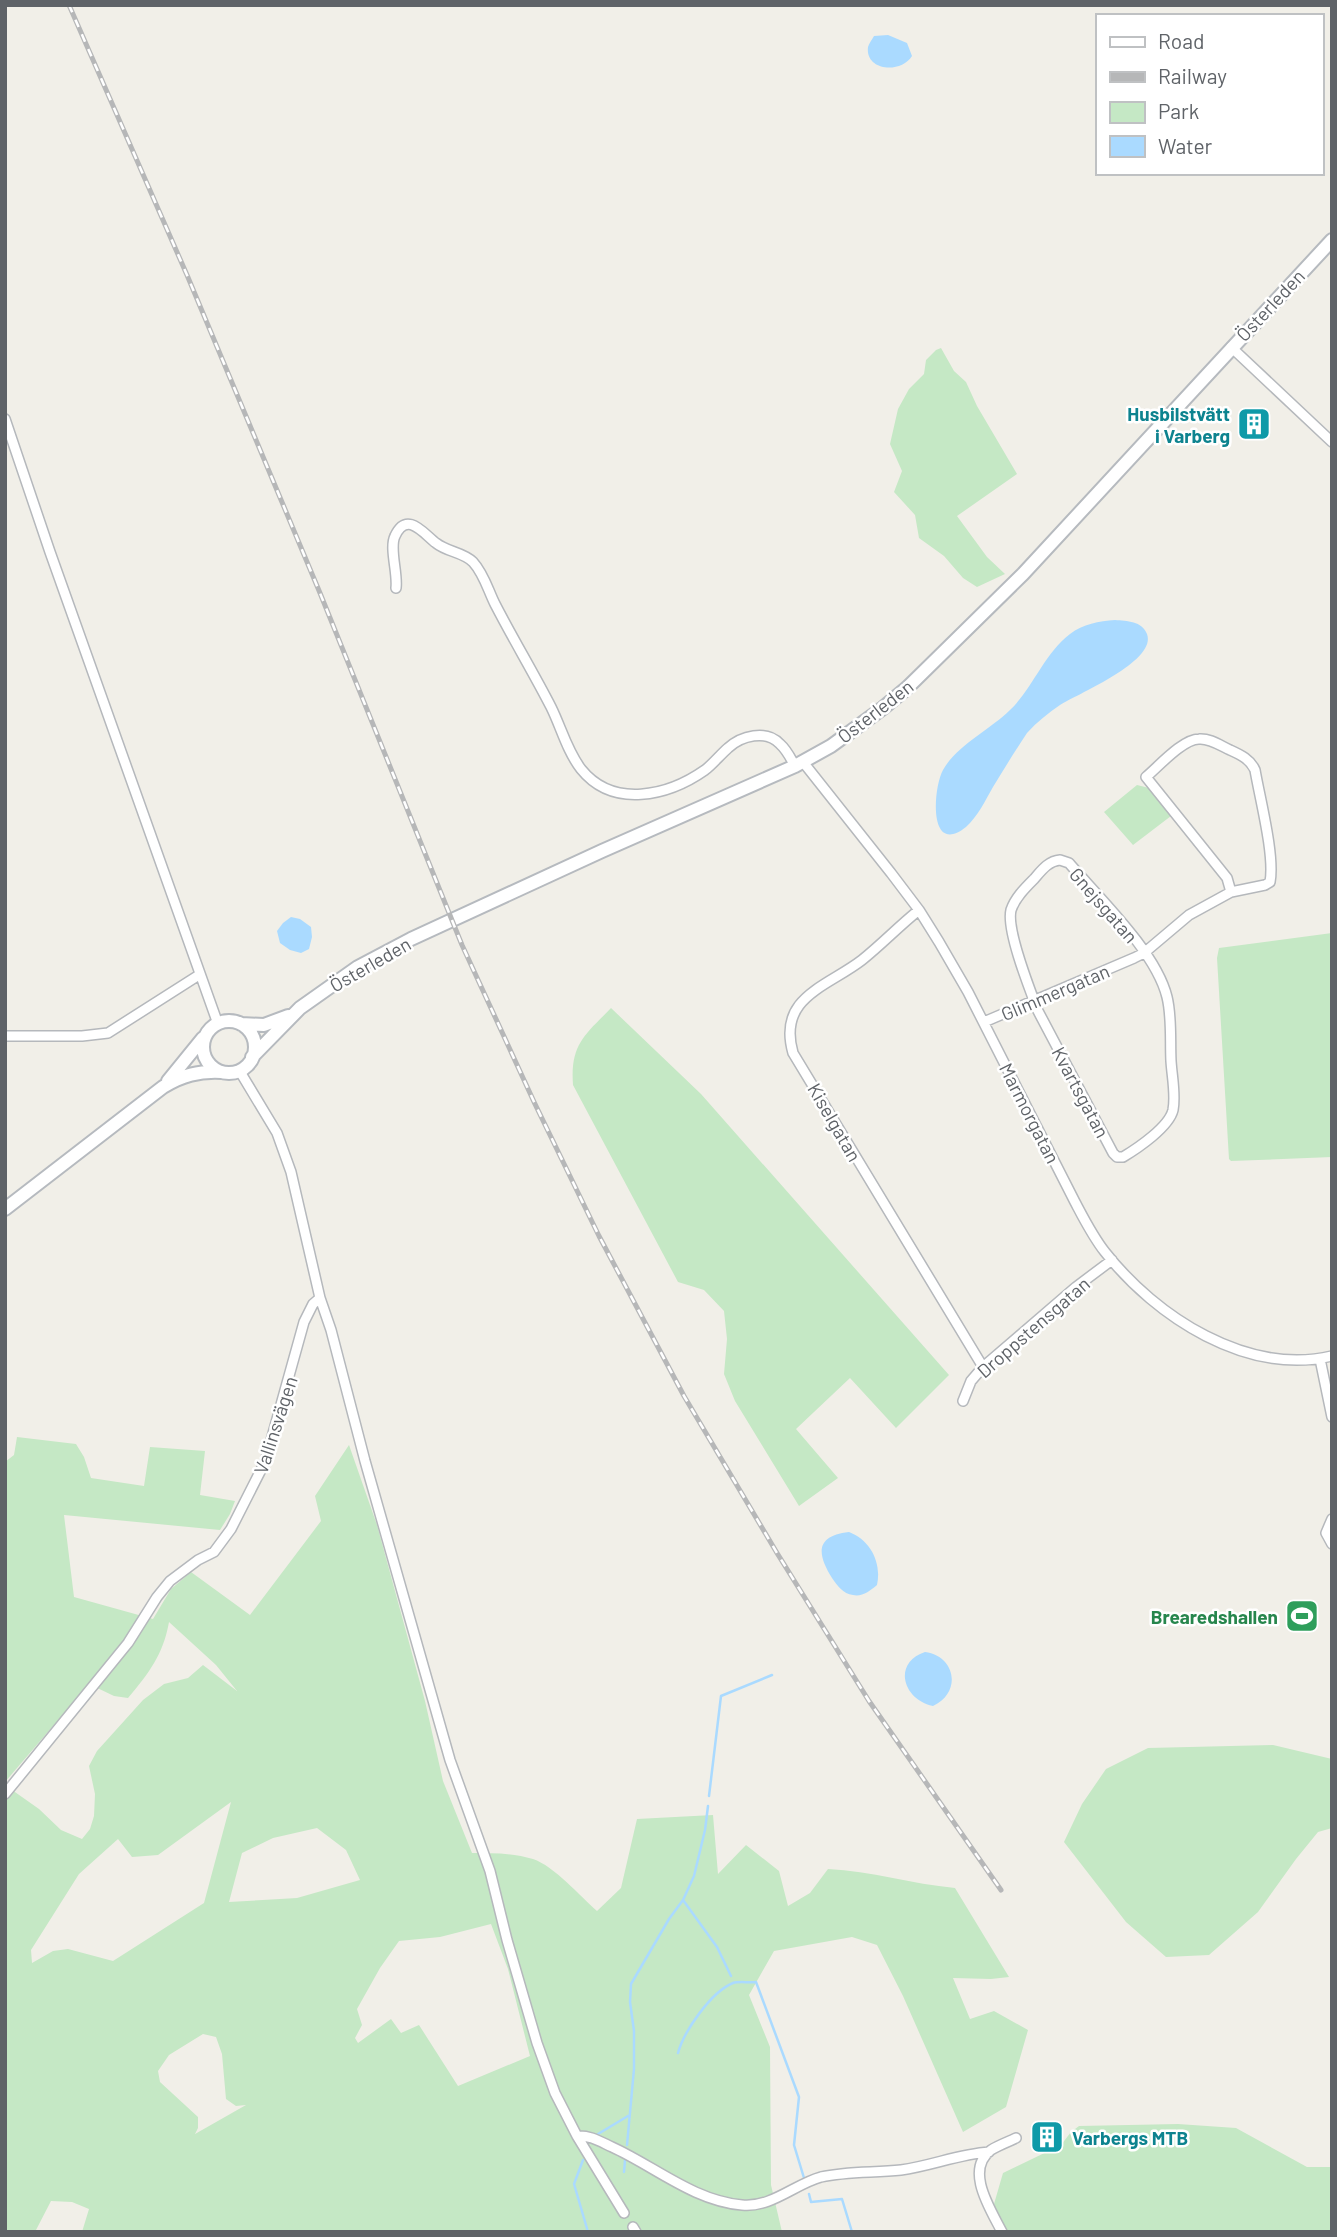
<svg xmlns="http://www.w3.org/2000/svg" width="1337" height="2237" font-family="Barlow,sans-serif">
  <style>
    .green { fill: #c5e8c5; fill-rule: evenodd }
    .water { fill: #aadaff }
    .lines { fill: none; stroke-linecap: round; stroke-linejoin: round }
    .stream { stroke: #aadaff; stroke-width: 2.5 }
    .street-casing { stroke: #b5b8bc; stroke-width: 12 }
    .secondary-casing { stroke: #b6babf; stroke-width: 16 }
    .street { stroke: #fff; stroke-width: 9 }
    .secondary { stroke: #fff; stroke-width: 12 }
    .rail-casing { stroke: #b6b7b8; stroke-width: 5 }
    .rail { stroke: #fff; stroke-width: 2.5; stroke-dasharray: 8; stroke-linecap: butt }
    .labels { text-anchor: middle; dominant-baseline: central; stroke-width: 5; stroke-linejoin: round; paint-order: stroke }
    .street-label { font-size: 19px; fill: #5f6368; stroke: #fff }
    .culture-label { font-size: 19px; font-weight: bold; fill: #0d838f; stroke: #fff; text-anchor: end }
    .leisure-label { font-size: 19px; font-weight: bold; fill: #27864d; stroke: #fff; text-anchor: end }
  </style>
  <rect width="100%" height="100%" fill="#f1efe8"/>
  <path class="green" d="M 941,348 L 954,371 L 966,382 L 977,406 L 1017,474 L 957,516 L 987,557 L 1005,574 L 977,587 L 963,578 L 944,556 L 919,538 L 915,515 L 894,492 L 902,471 L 890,444 L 898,409 L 909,389 L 924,374 L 926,360 L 936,350 Z
    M 1137,785 L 1149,788 L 1171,816 L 1133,845 L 1104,812 Z
    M 1332,933 L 1332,1157 L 1231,1161 L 1229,1159 L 1217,958 L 1219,948 Z
    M 611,1008 L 701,1094 L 949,1375 L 896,1428 L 850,1378 L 796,1429 L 838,1478 L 799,1506 L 735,1401 L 724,1374 L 727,1339 L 724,1311 L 704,1290 L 678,1282 L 573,1085 C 570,1044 585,1035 611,1008 Z
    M 17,1437 L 76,1444 L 84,1457 L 91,1478 L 144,1486 L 150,1447 L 205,1451 L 200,1495 L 235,1501 L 230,1514 L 220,1530 L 64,1515 L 74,1597 L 153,1619 L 171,1589 L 191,1572 L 250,1615 L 321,1521 L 315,1496 L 349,1445 L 377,1525 L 425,1701 L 443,1781 L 472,1853 C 492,1853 514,1853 533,1859 C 554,1866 580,1896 597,1911 L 621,1888 L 637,1819 L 713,1815 L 718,1874 L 746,1845 L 779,1871 L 788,1906 L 810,1893 L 828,1869 C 871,1871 912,1884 955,1888 L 1009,1977 L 991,1979 L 953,1978 L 970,2019 L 994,2011 L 1028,2030 L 1006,2107 L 963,2132 L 903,1996 L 877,1945 L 852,1937 L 774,1951 L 749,1995 L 770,2047 L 771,2185 L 782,2232 L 82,2232 L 89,2209 L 72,2202 L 51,2201 L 36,2230 L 5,2232 L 5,1785 L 39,1809 L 61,1830 L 82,1839 L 90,1829 L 94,1816 L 95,1794 L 89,1766 L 97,1751 L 143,1700 L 164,1684 L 188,1678 L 203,1665 L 237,1691 L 216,1665 L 169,1622 C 163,1655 149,1673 128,1698 L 114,1696 L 89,1684 L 5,1782 L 5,1462 L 14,1455 ZM 231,1802 L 204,1903 L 113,1961 L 68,1949 L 53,1951 L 32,1963 L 31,1950 L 79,1874 L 118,1839 L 132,1857 L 158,1855 ZM 317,1828 L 346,1850 L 360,1880 L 297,1898 L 229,1902 L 242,1853 L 273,1838 ZM 491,1924 L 508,1969 L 530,2056 L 458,2086 L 419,2025 L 401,2033 L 391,2019 L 358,2043 L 355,2038 L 362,2025 L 357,2009 L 380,1968 L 399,1941 L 440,1937 ZM 203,2034 L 216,2037 L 222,2054 L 226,2099 L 236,2106 L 246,2105 L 195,2134 L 198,2128 L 198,2117 L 160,2082 L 158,2071 L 169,2055 Z
    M 1273,1745 L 1332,1759 L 1332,1828 L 1318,1832 L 1296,1859 L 1258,1912 L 1209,1955 L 1166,1957 L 1126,1922 L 1064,1842 L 1082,1804 L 1106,1769 L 1148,1748 Z
    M 1178,2124 L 1236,2128 L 1307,2167 L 1332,2167 L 1332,2232 L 1004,2232 L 994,2204 L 1003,2173 L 1061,2145 L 1071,2132 L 1079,2126 Z"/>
  <path class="water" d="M 888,35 L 907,43 L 912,56 C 901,74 865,71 868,47 C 869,43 872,40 874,36 Z
    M 1115,620 C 1127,621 1142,621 1147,634 C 1157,661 1079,693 1060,705 C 1048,713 1037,722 1027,733 C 1015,751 1004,769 993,787 C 985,801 978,816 966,827 C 928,857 933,788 943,770 C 956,746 991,729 1010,710 C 1033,688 1044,654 1070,634 C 1083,624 1099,621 1115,620 Z
    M 291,917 L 300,919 L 311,927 L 312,937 L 309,949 L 301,953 L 290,950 L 280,943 L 277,931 L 283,923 Z
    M 849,1532 C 870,1540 882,1562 877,1585 C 870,1591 862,1597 853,1595 C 843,1594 837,1585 832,1578 C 817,1554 815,1536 849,1532 Z
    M 925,1652 C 956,1656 962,1693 933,1706 C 903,1700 892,1663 925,1652 Z"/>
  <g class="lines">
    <path class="stream" d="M 709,1796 L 721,1696 L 772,1675
      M 683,1900 L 717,1947 L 731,1976
      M 678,2053 C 684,2031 711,1992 733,1983 C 739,1981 749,1983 756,1982 L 799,2097 L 794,2145 L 804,2178
      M 598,2134 L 628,2116
      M 627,2145 L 634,2069 L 634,2031 L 630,2002 L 631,1984 L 669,1919 L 683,1900 L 694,1876 L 705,1830 L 708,1806
      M 583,2160 L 574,2184 L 588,2232
      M 624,2172 L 625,2160
      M 809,2194 L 811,2202 L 842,2199 L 852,2232"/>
    <defs>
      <path id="street" d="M 1231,347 L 1332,442
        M 5,419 L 50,552 L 218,1024
        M 396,588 C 398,573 389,548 395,536 C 407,510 424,534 436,543 C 447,552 463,552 473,562 C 484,574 488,590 495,604 C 513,639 533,672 551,707 C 561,727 567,751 581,769 C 613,809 668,796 705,770 C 713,764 720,755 728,748 C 741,736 766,729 780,744 C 787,750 791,759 795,766
        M 803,762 L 891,873 L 919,910 L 939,942 L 968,992 L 1075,1202 C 1084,1219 1093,1237 1105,1252 C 1156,1317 1247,1376 1332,1356
        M 1060,860 L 1069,863 C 1099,898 1156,952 1167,997 C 1172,1017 1170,1041 1171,1061 C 1172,1077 1176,1095 1173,1110 C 1169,1127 1138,1148 1123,1157 L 1117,1157 L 1113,1153 L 1038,1011 C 1030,990 1006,930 1011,910 C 1015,898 1025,888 1034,879 C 1041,871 1048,861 1060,860 Z
        M 919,910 C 899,926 882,944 862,960 C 827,987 777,997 793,1053 L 983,1367
        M 984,1022 L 1134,958 L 1144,953 L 1189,915 L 1231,892 L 1227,878 L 1146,777 C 1159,766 1183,739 1199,739 C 1210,738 1221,746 1230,750 C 1241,755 1250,759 1255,770 C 1260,799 1275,856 1270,882 L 1265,885 L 1231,892
        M 5,1036 L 82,1036 L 108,1033 L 199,975
        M 239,1070 L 277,1133 L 291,1172 L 320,1298 L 331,1330 L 365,1461 L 450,1760 L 490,1871 L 507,1940 L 537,2043 L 555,2093 L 577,2136 L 624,2213
        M 1320,1359 L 1332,1417
        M 963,1401 L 971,1381 L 983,1367 L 1076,1287 L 1112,1260
        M 1332,1519 L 1326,1533 L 1332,1544
        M 5,1794 L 128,1643 L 157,1597 L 170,1581 L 198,1560 L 214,1552 L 231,1529 L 265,1462 L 304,1322 L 313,1304 L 320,1298
        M 577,2136 C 590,2135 601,2142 612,2147 C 654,2166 694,2201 742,2205 C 771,2208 795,2184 821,2177 C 848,2171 874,2173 901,2170 C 931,2166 959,2154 989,2152
        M 633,2227 L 636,2232
        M 1002,2232 C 991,2210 964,2170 991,2150 C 999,2145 1008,2142 1016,2138"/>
      <path id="secondary" d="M203 1047a26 26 0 1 1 52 0a26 26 0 1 1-52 0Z
        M 241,1024 L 264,1025 L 288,1016
        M 252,1057 L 300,1008 L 358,967 L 411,939 L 602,851 L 795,766 L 831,746 L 883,708 L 907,688 L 1023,574 L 1332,240
        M 168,1081 L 203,1038
        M 5,1209 L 163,1087 C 182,1075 199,1071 221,1072"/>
    </defs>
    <use href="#street" class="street-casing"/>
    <use href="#secondary" class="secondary-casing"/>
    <use href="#street" class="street"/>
    <use href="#secondary" class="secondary"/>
    <defs>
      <path id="rail" d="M 69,5 L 187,275 L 320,593 L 462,945 L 535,1104 L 599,1236 L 684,1396 L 777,1553 L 869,1701 L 1001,1890"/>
    </defs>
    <use href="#rail" class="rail-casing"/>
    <use href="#rail" class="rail"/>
  </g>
  <defs>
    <symbol id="building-square" viewBox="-11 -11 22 22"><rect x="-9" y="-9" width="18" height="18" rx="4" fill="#0f9aa8" stroke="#fff"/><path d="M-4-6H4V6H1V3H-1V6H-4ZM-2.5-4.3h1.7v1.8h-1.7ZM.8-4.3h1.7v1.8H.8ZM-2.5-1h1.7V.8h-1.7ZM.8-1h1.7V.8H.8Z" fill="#fff"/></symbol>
    <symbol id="stadium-square" viewBox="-11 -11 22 22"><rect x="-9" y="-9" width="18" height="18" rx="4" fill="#2e9e5b" stroke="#fff"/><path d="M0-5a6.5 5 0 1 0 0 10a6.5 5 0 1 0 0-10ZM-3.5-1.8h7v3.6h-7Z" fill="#fff"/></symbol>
  </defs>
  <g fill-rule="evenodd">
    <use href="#building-square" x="1235" y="405" width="38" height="38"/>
    <use href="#stadium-square" x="1283" y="1597" width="38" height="38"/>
    <use href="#building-square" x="1028" y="2118" width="38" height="38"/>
  </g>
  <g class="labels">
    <g class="street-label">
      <text transform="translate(1270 305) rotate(-47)">Österleden</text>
      <text transform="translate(875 711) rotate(-38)">Österleden</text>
      <text transform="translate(1104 905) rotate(49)">Gnejsgatan</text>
      <text transform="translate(370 964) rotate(-30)">Österleden</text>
      <text transform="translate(1055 992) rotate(-23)">Glimmergatan</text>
      <text transform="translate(1081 1092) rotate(62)">Kvartsgatan</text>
      <text transform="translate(1030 1113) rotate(63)">Marmorgatan</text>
      <text transform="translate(835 1122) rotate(60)">Kiselgatan</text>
      <text transform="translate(1033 1327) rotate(-41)">Droppstensgatan</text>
      <text transform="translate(275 1425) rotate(-72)">Vallinsvägen</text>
    </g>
    <g class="culture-label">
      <text x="1230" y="413">Husbilstvätt<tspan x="1230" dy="22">i Varberg</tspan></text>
      <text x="1072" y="2137" text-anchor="start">Varbergs MTB</text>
    </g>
    <g class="leisure-label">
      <text x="1278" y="1616">Brearedshallen</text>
    </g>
  </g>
  <rect width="1337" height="2237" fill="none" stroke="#5f6368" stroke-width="14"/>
  <rect x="1096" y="14" width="228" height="161" fill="#ffffff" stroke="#bfc1c3" stroke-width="2"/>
  <rect x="1110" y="37" width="35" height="10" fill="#ffffff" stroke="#bfc1c3" stroke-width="2"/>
  <text x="1158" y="49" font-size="21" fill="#5f6368">Road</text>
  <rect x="1110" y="72" width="35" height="10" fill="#b6b7b8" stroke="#bfc1c3" stroke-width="2"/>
  <text x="1158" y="84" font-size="21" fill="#5f6368">Railway</text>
  <rect x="1110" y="102" width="35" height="21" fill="#c5e8c5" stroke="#bfc1c3" stroke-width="2"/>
  <text x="1158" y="119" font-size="21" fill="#5f6368">Park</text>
  <rect x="1110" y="136" width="35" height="21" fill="#aadaff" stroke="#bfc1c3" stroke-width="2"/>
  <text x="1158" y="154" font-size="21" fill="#5f6368">Water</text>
</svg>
